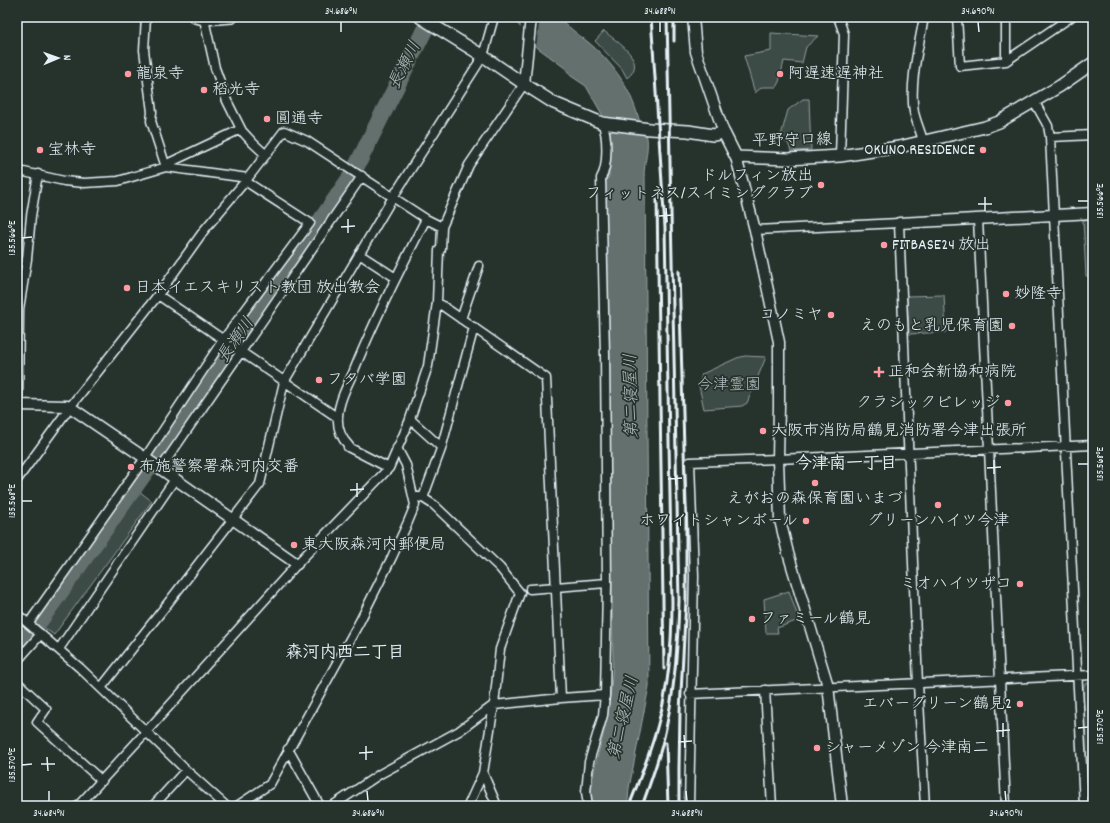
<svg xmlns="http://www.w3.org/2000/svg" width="1110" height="823" font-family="Dekko,'Klee One',sans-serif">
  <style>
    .green { fill: #3e4b47; stroke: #939ea0 }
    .water { fill: #636f6d; stroke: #98a3a5 }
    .pier { fill: #26332d }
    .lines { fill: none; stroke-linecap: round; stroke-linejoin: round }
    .river { stroke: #636f6d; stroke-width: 17 }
    .minor-casing { stroke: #e8f1f8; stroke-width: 11 }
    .tertiary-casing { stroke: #e8f1f8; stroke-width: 13 }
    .secondary-casing { stroke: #e8f1f8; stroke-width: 14 }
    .minor { stroke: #26332d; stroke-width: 8 }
    .tertiary { stroke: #26332d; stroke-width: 10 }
    .secondary { stroke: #26332d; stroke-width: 11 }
    .rail { stroke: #e8f1f8; stroke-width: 3 }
    .ticks { fill: none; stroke: #e8f1f8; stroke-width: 1.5 }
    .poi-dot { fill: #ff9aa2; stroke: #26332d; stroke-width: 1.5 }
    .labels { text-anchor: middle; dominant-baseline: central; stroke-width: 3.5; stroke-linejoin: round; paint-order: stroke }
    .poi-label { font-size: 16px; fill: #e8f1f8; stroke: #26332d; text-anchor: start }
    .street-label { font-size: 16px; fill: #e8f1f8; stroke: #26332d }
    .park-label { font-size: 16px; fill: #b5bfc3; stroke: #26332d }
    .water-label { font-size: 17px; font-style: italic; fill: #b3bdc0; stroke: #26332d }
    .neighbourhood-label { font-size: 17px; font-weight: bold; fill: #e8f1f8; stroke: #26332d }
    .neatline { fill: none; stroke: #e8f1f8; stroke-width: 1.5 }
    .ticks-label { font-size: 10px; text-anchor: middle; fill: #e8f1f8 }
  </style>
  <rect width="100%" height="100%" fill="#26332d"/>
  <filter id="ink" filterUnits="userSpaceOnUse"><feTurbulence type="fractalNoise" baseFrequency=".025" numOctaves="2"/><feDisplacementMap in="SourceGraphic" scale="8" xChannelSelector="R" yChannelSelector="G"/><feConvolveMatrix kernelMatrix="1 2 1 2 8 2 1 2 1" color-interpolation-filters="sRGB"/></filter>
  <g filter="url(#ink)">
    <path class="green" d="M 604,31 C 617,42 649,61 627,78 L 622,69 L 595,41 Z
      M 771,33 L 818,36 L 806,47 L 802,63 L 784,61 L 779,82 L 776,87 L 762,87 L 755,93 L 744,56 L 771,51 Z
      M 803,99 L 809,99 L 811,150 L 791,151 L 788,143 L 780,139 L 788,110 Z
      M 1093,219 L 1093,276 L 1086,276 L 1083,220 Z
      M 944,295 L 946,332 L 909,334 L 907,296 Z
      M 745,356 L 766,357 L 747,403 L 742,406 L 704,409 L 699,386 L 702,374 L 737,358 Z
      M 140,492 L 152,501 L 54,635 L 42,626 Z
      M 789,591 L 799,620 L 777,628 L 778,633 L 766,633 L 764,599 Z
      M 1086,683 L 1093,683 L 1093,806 L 1088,806 L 1083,687 Z"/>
    <path class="water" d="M 512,17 C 526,17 541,15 555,17 C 560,18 573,31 579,35 C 610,58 630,85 640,123 C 641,127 644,130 646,133 C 650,147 644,162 644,176 L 645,176 L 649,686 L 629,788 L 628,800 L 625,806 L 591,806 C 589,782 597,759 603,736 C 609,710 612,685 613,659 L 605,181 L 609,177 L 610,142 L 603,116 L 586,86 L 571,76 L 565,68 L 538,48 Z"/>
    <path class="pier" d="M 522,17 L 540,17 L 536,48 L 520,31 Z"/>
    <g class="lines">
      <path class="river" d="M 17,650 L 41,619 L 224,361 L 352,175 L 431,17"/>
      <defs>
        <path id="minor" d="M 146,17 L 144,50 L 152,112 L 151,121 L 166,167
          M 838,17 L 844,34 L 840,156
          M 957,17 L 960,66 L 1006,61 L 1071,17
          M 1006,17 L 1006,61
          M 204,19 L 215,68 L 227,101 L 242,131 L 253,143 L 266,155
          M 1034,101 L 1048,126 L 1050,137 L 1084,806
          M 1050,137 L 1093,135
          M 923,141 C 921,132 916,122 914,112 C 909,83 919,46 924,17
          M 166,167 L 171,162 L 241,129
          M 17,172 L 24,172 L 64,181 L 84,183 L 118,181 L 166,167 L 248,178
          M 978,219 L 1006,806
          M 755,230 L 899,223 L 918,684 L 925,806
          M 359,254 L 396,278
          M 158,295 L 338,418
          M 437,302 L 546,378 L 561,698
          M 461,319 L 479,266
          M 18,405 L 19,309 L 27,259 L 31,216 L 38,174
          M 410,419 L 441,447
          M 161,468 L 362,176
          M 389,468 L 348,447 L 349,446 C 340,437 337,428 338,416 C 339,401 347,386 353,373 C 374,320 400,269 426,219
          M 17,480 L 70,407 L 158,295 L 205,229 L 248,178 L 284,131 L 307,141 L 426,219 L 442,227
          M 418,497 L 423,498 L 434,505 L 500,568 L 520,593
          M 423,498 L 441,449 L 474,327
          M 530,589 L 607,583
          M 17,614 L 80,668 L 186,770 L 226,806
          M 29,623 L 145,458 L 223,340 L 310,223 L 245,181
          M 59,649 L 175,479
          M 17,661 L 41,634
          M 17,682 L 46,709 L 37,722 L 102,781
          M 101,688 L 168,603 L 260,484 L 284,382 L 393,197 L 483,56 L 494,17
          M 765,690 L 772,806
          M 690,694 L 1093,675
          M 288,749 L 320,806
          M 483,773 L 497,806
          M 78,806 L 146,732 L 297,564 L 389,468 L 409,422 L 428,366 L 437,302 L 439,250 L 441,249 L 442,227 L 469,165 L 524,84
          M 153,806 L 186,770
          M 237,806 L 270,784 L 360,621 L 392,557 L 408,522 L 415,505 L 406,465 L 397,448
          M 332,806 L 380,774 L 459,731 L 494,705 L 561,698 L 605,695
          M 468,806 L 483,773 L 494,705 L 500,649 L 520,593
          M 588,806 L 586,792 L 589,762 L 603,715 L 605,695 L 607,583 L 605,355 L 601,178 C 608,167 608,135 602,123
          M 689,806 L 694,576 L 690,462 L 778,459 L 1093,445"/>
        <path id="tertiary" d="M 693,17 L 696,52 L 724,133
          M 524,84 L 531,17
          M 736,157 L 755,230 L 779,342 L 779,406 L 778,459 L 780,520 L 788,553 L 828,686 L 842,806
          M 899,223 L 1093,213
          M 17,405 L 67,406 L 70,407 L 145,458 L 297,564"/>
        <path id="secondary" d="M 195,17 L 204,19 L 232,17
          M 420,17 L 483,56 L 524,84 L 554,103 L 602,123 L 650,129 L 688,131 L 713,135 L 724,133 L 736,157 L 788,159 L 840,156 L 899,147 L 985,127 L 999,122 L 1060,86 L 1093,63"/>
      </defs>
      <use href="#minor" class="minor-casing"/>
      <use href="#tertiary" class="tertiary-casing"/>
      <use href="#secondary" class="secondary-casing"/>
      <use href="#minor" class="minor"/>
      <use href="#tertiary" class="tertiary"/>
      <use href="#secondary" class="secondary"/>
      <path class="rail" d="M 674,17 L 674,41
        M 657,199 L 664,669
        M 679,271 L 686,520 L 686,600 L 680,711 L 679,768 L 679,806
        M 666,743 L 668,806
        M 629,806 C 640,778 652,749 659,720 C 670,681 672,641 672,602 L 665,228 L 651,17
        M 642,806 C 652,778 663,748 668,718 C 676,679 678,640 679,600 L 667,17"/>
    </g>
  </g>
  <path class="ticks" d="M 341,22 L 341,32M 660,22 L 660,32M 978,22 L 979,32M 985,197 L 985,211M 1078,201 L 1088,201M 978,204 L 992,204M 666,208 L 667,222M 659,216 L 673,215M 348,219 L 348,233M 341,227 L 355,226M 22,238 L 32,237M 994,460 L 994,474M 1078,464 L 1088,464M 987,468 L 1001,467M 675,471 L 676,485M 668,479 L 682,478M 357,483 L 357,497M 350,490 L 364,489M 22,501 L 32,501M 1003,723 L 1003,737M 1078,728 L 1088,727M 996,731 L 1010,730M 684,735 L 685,748M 678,742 L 692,741M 366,746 L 366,760M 359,753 L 373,752M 47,757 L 48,771M 41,764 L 55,764M 22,765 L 32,764M 49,791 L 49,801M 367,791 L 368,801M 686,791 L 687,801M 1005,791 L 1006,801"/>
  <g class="poi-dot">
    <circle cx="128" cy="74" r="4"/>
    <circle cx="780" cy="74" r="4"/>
    <circle cx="204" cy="90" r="4"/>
    <circle cx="267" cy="119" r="4"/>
    <circle cx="40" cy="150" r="4"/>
    <circle cx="983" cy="150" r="4"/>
    <circle cx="821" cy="185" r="4"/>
    <circle cx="884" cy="245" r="4"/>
    <circle cx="127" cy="288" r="4"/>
    <circle cx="1006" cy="294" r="4"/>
    <circle cx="831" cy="315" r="4"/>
    <circle cx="1012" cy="326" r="4"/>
    <path d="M877 366h4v4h4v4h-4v4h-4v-4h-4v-4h4z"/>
    <circle cx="319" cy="380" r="4"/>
    <circle cx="1008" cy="403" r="4"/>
    <circle cx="763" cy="431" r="4"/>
    <circle cx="131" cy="467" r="4"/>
    <circle cx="815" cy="483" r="4"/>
    <circle cx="938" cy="505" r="4"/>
    <circle cx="806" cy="521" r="4"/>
    <circle cx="294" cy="545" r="4"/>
    <circle cx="1020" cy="584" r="4"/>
    <circle cx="752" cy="619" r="4"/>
    <circle cx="1020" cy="704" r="4"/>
    <circle cx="817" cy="748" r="4"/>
  </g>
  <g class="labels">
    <g class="poi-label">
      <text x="136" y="74">龍泉寺</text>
      <text x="788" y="74">阿遅速遅神社</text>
      <text x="212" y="90">稻光寺</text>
      <text x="275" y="119">圓通寺</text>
      <text x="48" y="150">宝林寺</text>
      <text x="975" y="150" text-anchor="end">OKUNO RESIDENCE</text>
      <text x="813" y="176" text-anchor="end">ドルフィン放出<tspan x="813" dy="18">フィットネス/スイミングクラブ</tspan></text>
      <text x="892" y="245">FITBASE24 放出</text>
      <text x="135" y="288">日本イエスキリスト教団 放出教会</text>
      <text x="1014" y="294">妙隆寺</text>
      <text x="823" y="315" text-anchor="end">コノミヤ</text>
      <text x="1004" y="326" text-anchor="end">えのもと乳児保育園</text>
      <text x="888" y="372">正和会新協和病院</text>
      <text x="327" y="380">フタバ学園</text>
      <text x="1000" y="403" text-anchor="end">クラシックビレッジ</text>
      <text x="771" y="431">大阪市消防局鶴見消防署今津出張所</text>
      <text x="139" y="467">布施警察署森河内交番</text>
      <text x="815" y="499" text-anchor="middle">えがおの森保育園いまづ</text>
      <text x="798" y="521" text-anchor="end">ホワイトシャンボール</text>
      <text x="938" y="521" text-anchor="middle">グリーンハイツ今津</text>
      <text x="302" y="545">東大阪森河内郵便局</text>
      <text x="1012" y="584" text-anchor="end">ミオハイツザコ</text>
      <text x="760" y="619">ファミール鶴見</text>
      <text x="1012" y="704" text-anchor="end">エバーグリーン鶴見2</text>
      <text x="825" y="748">シャーメゾン 今津南二</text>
    </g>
    <g class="street-label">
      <text transform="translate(792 141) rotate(-1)">平野守口線</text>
    </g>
    <g class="park-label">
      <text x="729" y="385">今津霊園</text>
    </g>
    <g class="water-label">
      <text transform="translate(406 66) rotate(-63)">長瀬川</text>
      <text transform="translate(237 341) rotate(-55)">長瀬川</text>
      <text transform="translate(633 396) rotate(-91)">第二寝屋川</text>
      <text transform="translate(625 718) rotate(-77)">第二寝屋川</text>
    </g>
    <g class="neighbourhood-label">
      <text x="846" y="465">今津南一丁目</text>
      <text x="345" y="654">森河内西二丁目</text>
    </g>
  </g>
  <rect width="1110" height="823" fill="none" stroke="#26332d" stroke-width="44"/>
  <g transform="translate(58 58) rotate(88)" stroke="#26332d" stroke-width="3" paint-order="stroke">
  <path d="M0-3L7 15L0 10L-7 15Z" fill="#e8f1f8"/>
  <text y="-6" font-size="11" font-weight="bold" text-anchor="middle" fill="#e8f1f8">N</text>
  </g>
  <rect x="22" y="22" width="1066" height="779" class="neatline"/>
  <g class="ticks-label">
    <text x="341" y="14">34.686°N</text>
    <text x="660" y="14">34.688°N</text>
    <text x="978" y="14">34.690°N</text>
    <text transform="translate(1099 201) rotate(-90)" y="4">135.566°E</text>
    <text transform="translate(11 238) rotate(-90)" y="4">135.566°E</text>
    <text transform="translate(1099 464) rotate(-90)" y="4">135.568°E</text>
    <text transform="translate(11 501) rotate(-90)" y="4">135.568°E</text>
    <text transform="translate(1099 727) rotate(-90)" y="4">135.570°E</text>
    <text transform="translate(11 765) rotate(-90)" y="4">135.570°E</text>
    <text x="49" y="816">34.684°N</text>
    <text x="368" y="816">34.686°N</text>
    <text x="687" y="816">34.688°N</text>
    <text x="1006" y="816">34.690°N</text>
  </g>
</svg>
